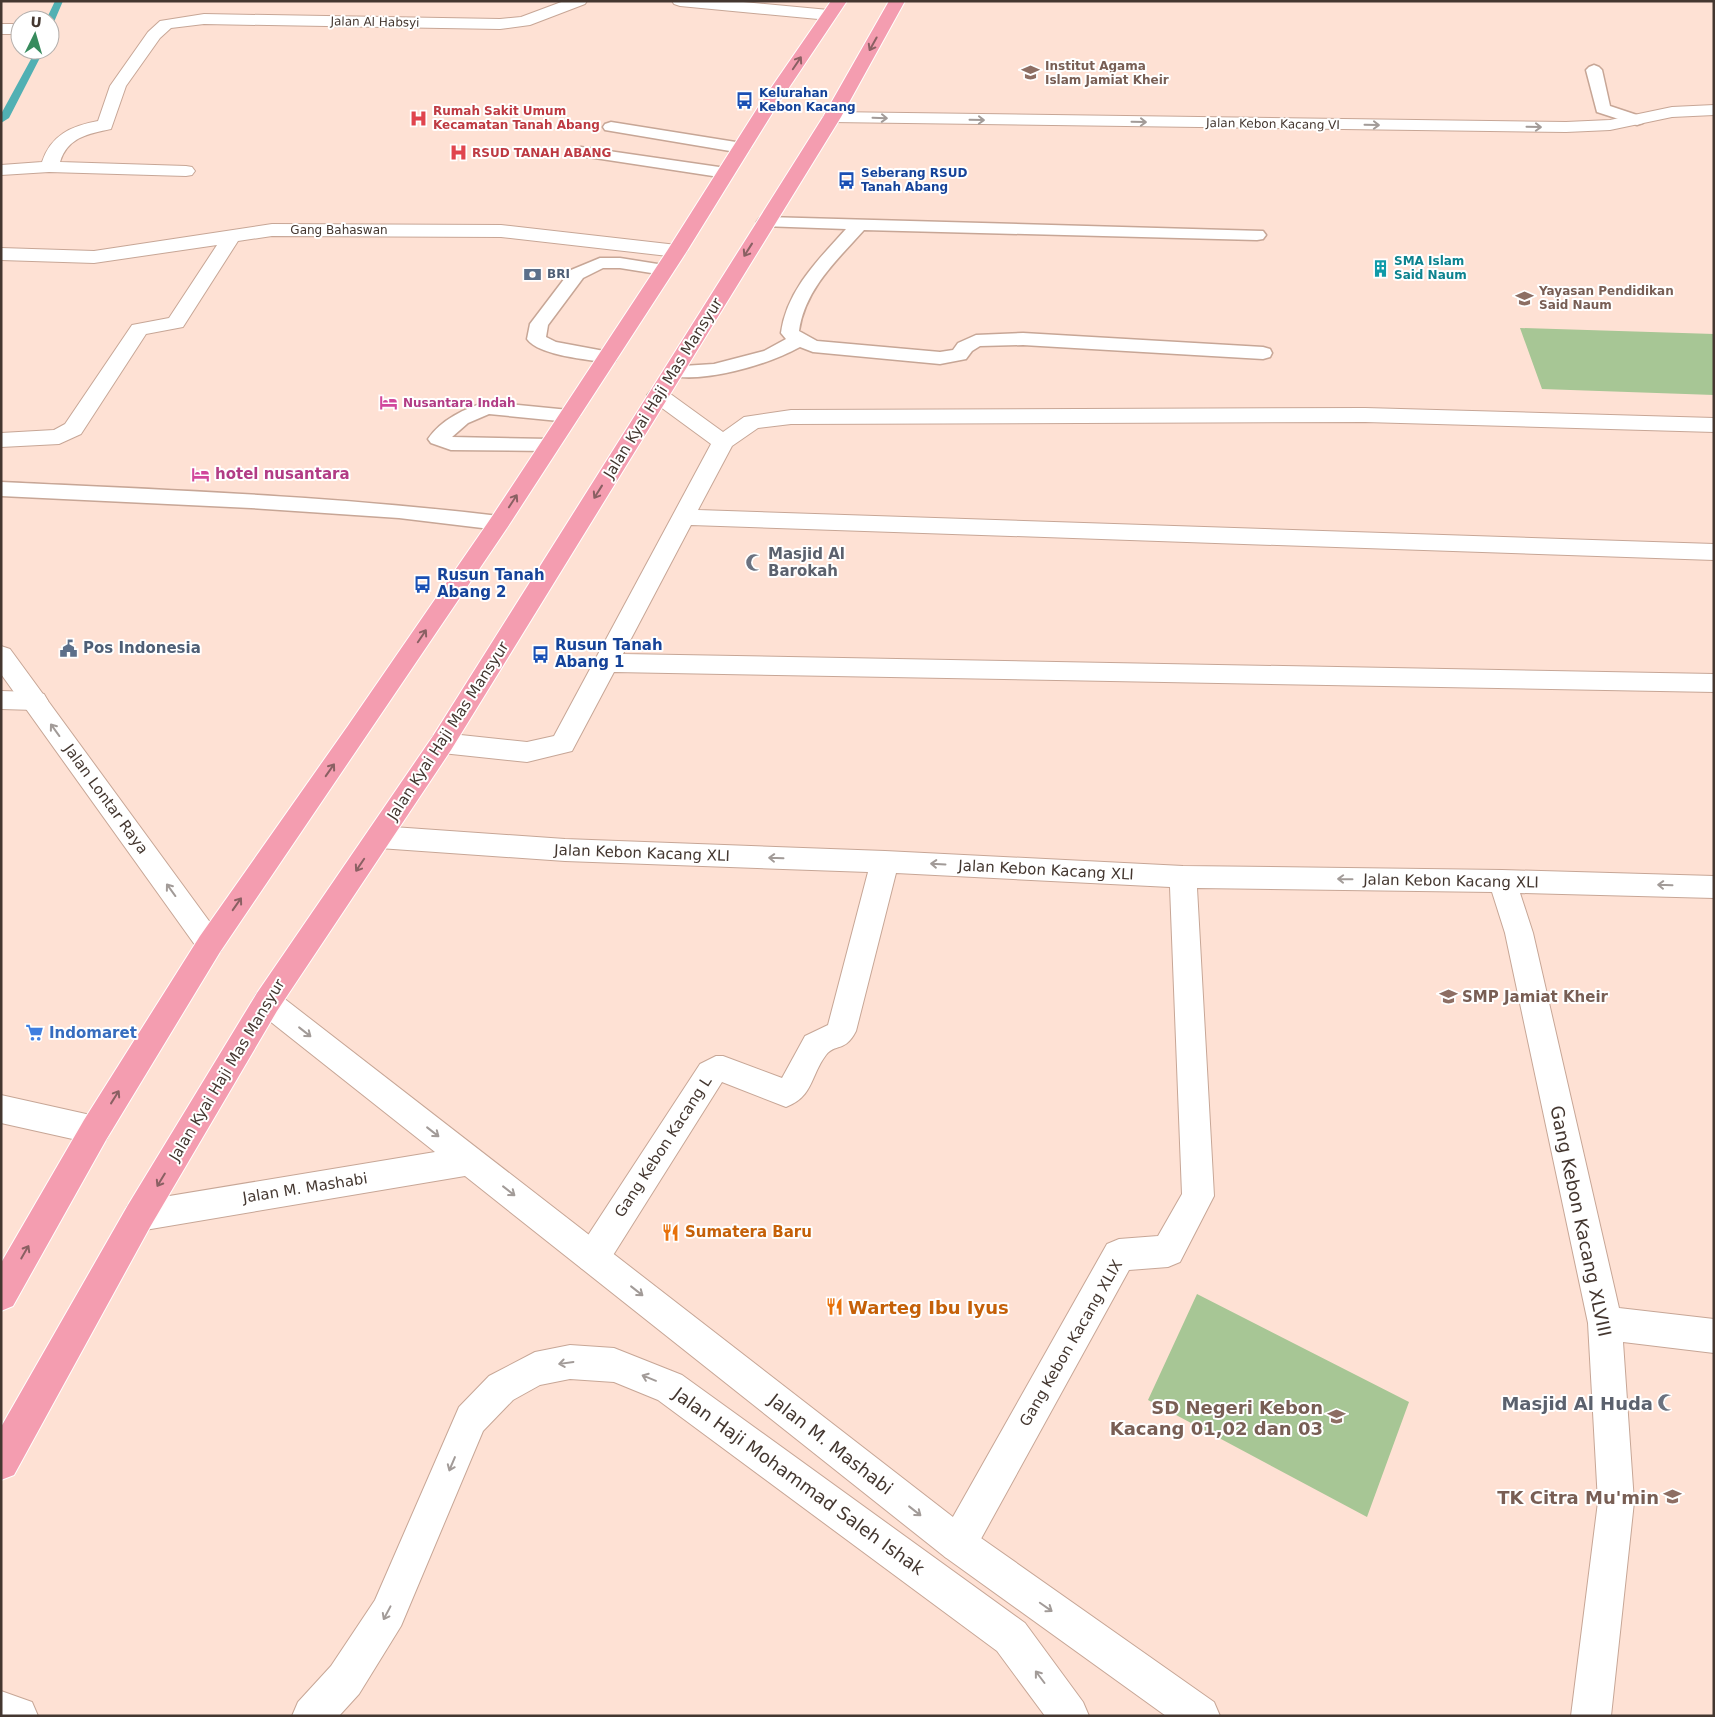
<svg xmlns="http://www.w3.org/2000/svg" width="1715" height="1717" font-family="'DejaVu Sans',sans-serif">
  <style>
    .green { fill: #a7c695 }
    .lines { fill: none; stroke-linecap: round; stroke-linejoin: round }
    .stream { fill: #51b0b3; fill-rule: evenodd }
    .service-casing { stroke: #c7a696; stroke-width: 3 }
    .minor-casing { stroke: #c7a696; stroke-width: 2 }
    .tertiary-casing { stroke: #c7a696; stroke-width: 2 }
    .primary-casing { stroke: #fff; stroke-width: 2 }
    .service { fill: #fff; fill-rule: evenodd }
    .minor { fill: #fff; fill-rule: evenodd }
    .tertiary { fill: #fff; fill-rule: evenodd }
    .primary { fill: #f49db0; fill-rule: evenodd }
    .oneway { stroke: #8a6063 }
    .oneway2 { stroke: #a29b98 }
    .labels { text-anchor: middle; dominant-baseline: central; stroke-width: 4; stroke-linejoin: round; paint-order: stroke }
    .far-street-label { font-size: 12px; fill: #443730; stroke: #fff }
    .far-education-label { font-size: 12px; font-weight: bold; fill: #785e54; stroke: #fff; text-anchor: start }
    .far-transit-label { font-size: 12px; font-weight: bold; fill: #164399; stroke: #fff; text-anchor: start }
    .far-health-label { font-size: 12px; font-weight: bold; fill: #be3a42; stroke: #fff; text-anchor: start }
    .far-culture-label { font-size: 12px; font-weight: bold; fill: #0d838f; stroke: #fff; text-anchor: start }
    .far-service-label { font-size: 12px; font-weight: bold; fill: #4e5e75; stroke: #fff; text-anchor: start }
    .far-hotel-label { font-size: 12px; font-weight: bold; fill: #b23c85; stroke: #fff; text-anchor: start }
    .street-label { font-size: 15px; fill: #443730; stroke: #fff }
    .hotel-label { font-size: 15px; font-weight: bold; fill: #b23c85; stroke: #fff; text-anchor: start }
    .worship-label { font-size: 15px; font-weight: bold; fill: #5b616d; stroke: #fff; text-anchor: start }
    .transit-label { font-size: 15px; font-weight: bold; fill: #164399; stroke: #fff; text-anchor: start }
    .service-label { font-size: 15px; font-weight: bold; fill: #4e5e75; stroke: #fff; text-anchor: start }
    .education-label { font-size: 15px; font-weight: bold; fill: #785e54; stroke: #fff; text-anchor: start }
    .shop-label { font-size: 15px; font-weight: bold; fill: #366cbe; stroke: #fff; text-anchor: start }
    .food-label { font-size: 15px; font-weight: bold; fill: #c56008; stroke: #fff; text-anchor: start }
    .near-street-label { font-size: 18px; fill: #443730; stroke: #fff }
    .near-food-label { font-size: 18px; font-weight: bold; fill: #c56008; stroke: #fff; text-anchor: start }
    .near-worship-label { font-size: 18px; font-weight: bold; fill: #5b616d; stroke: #fff; text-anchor: end }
    .near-education-label { font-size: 18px; font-weight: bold; fill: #785e54; stroke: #fff; text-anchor: end }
  </style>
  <rect width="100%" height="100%" fill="#fee1d4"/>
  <path class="green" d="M 1520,328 L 1714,334 L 1714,395 L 1542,389 Z
    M 1197,1294 L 1409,1402 L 1367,1517 L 1148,1400 Z"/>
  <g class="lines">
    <path class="stream" d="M 55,1 L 63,1 L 54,22 L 50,25 L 50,20 L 46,20 Z
      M 36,50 L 44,50 L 9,118 L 1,123 L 1,114 Z"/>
    <defs>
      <path id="service" d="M 1594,65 L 1599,67 L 1602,70 L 1610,106 L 1643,117 L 1645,120 L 1643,123 L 1637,125 L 1597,112 L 1586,70 L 1589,67 Z
        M 611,122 L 742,143 L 748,145 L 750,148 L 748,151 L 742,153 L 605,130 L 603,127 L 605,124 Z
        M 581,147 L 726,168 L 732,170 L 734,173 L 732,176 L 726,178 L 575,155 L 573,152 L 575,149 Z
        M 766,217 L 1263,231 L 1266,235 L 1263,239 L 1257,240 L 864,230 C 837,260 805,289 799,331 L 817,341 L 940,352 L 953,350 L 958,343 L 976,335 L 1023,333 L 1263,347 L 1270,349 L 1272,353 L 1270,357 L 1263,359 L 1023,345 L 980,346 L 972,351 L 966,359 L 940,364 L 813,352 L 800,347 C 767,365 704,384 667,375 L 665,371 L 667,367 L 714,364 L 764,351 L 786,339 L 781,333 C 787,290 818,260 846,229 L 760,226 L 757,222 L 760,218 Z
        M 600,258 L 620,258 L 664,265 L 670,266 L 673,270 L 670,274 L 664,275 L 620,268 L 603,268 L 583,278 L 548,325 L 546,337 L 556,342 L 615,353 L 617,357 L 615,361 L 608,363 C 588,359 539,356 527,339 L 530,324 L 571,270 Z
        M 487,402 L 569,410 L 576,412 L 579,416 L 576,420 L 569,422 L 489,414 L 468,423 L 452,437 L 550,439 L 557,441 L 560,445 L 557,449 L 550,451 L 451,450 L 431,443 L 428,439 C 441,420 465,408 487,402 Z
        M 1,482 C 168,490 333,496 499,516 L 506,518 L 509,523 L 506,528 L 499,530 L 399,518 L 251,508 L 1,496 Z"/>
      <path id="minor" d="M 564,1 L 587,1 L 585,4 L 530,25 L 500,29 L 204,24 L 171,28 L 160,38 L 126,86 L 111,129 C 88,134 68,137 60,162 L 186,166 L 192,167 L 195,171 L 192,175 L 186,176 L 49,172 L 1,175 L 1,165 L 42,162 C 51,135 71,126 98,121 L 110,86 L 148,32 L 160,21 L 204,14 L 500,19 L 521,17 Z
        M 672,1 L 733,1 L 829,10 L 835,12 L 837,15 L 835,18 L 829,20 L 680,6 L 674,4 Z
        M 1,24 L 20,24 L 20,34 L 1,34 Z
        M 1714,105 L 1714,115 L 1672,117 L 1610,130 L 1566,132 L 832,122 L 826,121 L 823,117 L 826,113 L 832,112 L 1566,122 L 1610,120 L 1672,107 Z
        M 272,224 L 501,225 L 677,245 L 684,247 L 687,251 L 684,255 L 677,257 L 501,237 L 272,236 L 238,241 L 183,327 L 146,334 L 81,434 L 59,444 L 1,447 L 1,433 L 54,430 L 65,424 L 132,325 L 169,318 L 217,245 L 94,263 L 1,260 L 1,248 L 94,251 Z
        M 658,389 L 665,390 L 723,432 L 744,417 L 791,410 L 1365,408 L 1714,418 L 1714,432 L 1365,422 L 791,424 L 758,428 L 732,446 L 698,510 L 1714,544 L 1714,560 L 691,525 L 623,654 L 1714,674 L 1714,692 L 614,672 L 572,751 L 527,762 L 442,753 L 433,750 L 429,743 L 433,736 L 442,733 L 527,742 L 554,736 L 711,444 L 651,400 L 647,395 L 651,390 Z
        M 1,691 L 35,692 L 44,694 L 48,701 L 44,708 L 35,710 L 1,709 Z
        M 379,826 L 565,839 L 885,851 L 1183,866 L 1502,870 L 1714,876 L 1714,898 L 1520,893 L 1533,933 L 1619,1308 L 1714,1319 L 1714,1353 L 1623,1342 L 1634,1502 L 1611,1716 L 1571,1716 L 1598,1502 L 1588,1323 L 1505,933 L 1492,892 L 1197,888 L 1214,1196 L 1180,1262 L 1168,1267 L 1129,1270 L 971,1557 L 958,1562 L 945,1557 L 940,1544 L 945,1531 L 1107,1244 L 1119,1239 L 1158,1236 L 1182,1194 L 1170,887 L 896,873 L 856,1031 C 845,1053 835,1043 826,1055 C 810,1076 814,1096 786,1107 L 722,1082 L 605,1268 L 593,1273 L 581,1268 L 577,1257 L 581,1246 L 700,1064 L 716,1056 L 723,1056 L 782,1078 L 805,1036 L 828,1025 L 868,872 L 565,861 L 379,848 L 369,844 L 365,837 L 369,830 Z
        M 1,1095 L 95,1116 L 106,1120 L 111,1130 L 106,1140 L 95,1144 L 1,1123 Z"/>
      <path id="tertiary" d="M 1,646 L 10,649 L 220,936 L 224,944 L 220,952 L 210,956 L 200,952 L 1,674 Z
        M 267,990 L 277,993 L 971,1531 L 1214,1702 L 1220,1716 L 1166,1716 L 945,1557 L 465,1176 L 139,1231 L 128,1227 L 123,1216 L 128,1205 L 139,1201 L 435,1152 L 257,1011 L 252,1002 L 257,993 Z
        M 570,1345 L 614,1348 L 682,1375 L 1025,1623 L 1083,1702 L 1089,1716 L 1045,1716 L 997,1651 L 658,1400 L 614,1382 L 570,1379 L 540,1385 L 513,1400 L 483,1431 L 401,1626 L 359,1694 L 339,1716 L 292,1716 L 298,1702 L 331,1666 L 375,1600 L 459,1407 L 489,1376 L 535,1352 Z
        M 1,1691 L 32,1702 L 38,1716 L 1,1716 Z"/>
      <path id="primary" d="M 831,1 L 847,1 L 778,104 L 687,251 L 507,528 L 220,952 L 106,1140 L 13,1306 L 1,1311 L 1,1263 L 84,1120 L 200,936 L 347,727 L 491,518 L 667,251 L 760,104 Z
        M 889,1 L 905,1 L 841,117 L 451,750 L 277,1011 L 150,1227 L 14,1475 L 1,1480 L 1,1427 L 128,1205 L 257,993 L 433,736 L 823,117 Z"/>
    </defs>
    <use href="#service" class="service-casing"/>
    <use href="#minor" class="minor-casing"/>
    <use href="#tertiary" class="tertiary-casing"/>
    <use href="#primary" class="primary-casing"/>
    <use href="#service" class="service"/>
    <use href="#minor" class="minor"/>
    <use href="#tertiary" class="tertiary"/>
    <use href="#primary" class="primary"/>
  </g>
  <defs><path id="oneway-shaft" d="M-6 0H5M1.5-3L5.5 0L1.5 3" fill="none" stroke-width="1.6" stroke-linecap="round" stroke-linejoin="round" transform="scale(1.25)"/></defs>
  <g class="oneway">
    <use href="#oneway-shaft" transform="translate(873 44) rotate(119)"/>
    <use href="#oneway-shaft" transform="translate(797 63) rotate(-56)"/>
    <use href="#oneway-shaft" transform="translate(748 250) rotate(122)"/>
    <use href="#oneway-shaft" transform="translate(598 492) rotate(122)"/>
    <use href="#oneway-shaft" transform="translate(513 501) rotate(-57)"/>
    <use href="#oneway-shaft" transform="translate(422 636) rotate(-56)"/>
    <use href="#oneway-shaft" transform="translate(330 770) rotate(-55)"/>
    <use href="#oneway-shaft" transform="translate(360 865) rotate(124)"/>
    <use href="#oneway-shaft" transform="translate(237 904) rotate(-55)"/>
    <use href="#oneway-shaft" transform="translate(115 1097) rotate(-58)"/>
    <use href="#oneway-shaft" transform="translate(161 1180) rotate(121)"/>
    <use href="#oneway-shaft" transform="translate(25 1252) rotate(-60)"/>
  </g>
  <g class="oneway2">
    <use href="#oneway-shaft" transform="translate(880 118) rotate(2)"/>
    <use href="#oneway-shaft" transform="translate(977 120) rotate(1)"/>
    <use href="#oneway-shaft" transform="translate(1139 122) rotate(1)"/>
    <use href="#oneway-shaft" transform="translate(1372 125) rotate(1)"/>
    <use href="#oneway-shaft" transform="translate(1534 127) rotate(1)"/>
    <use href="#oneway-shaft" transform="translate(55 730) rotate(-126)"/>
    <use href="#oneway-shaft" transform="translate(776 858) rotate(-178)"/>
    <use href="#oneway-shaft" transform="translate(938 864) rotate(-177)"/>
    <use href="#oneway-shaft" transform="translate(1345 879) rotate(-179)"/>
    <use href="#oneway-shaft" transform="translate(1665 885) rotate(-178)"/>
    <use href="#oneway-shaft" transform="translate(171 890) rotate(-126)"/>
    <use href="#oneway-shaft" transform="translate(305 1032) rotate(38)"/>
    <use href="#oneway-shaft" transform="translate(433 1132) rotate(38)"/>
    <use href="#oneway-shaft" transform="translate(509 1191) rotate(38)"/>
    <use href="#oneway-shaft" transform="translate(637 1291) rotate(38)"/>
    <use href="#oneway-shaft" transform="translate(566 1363) rotate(172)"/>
    <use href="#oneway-shaft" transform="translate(649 1378) rotate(-158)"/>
    <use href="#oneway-shaft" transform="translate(452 1464) rotate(113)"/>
    <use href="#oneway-shaft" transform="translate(915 1511) rotate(38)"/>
    <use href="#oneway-shaft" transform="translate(1046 1607) rotate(35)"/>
    <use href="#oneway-shaft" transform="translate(387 1613) rotate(118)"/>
    <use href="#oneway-shaft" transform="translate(1040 1677) rotate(-127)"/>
  </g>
  <defs>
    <symbol id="university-bare" viewBox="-9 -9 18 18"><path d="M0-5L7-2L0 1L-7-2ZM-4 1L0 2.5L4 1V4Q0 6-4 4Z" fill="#8d6e63" stroke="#fff" stroke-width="2.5" paint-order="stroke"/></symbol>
    <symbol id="bus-bare" viewBox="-9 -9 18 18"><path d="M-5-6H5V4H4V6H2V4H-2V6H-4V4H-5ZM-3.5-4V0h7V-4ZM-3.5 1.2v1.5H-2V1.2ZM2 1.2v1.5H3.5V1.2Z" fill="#1a4fb4" stroke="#fff" stroke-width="2.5" paint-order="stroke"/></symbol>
    <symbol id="hospital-bare" viewBox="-9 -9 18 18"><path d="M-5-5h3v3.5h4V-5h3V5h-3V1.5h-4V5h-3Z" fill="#e0444e" stroke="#fff" stroke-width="2.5" paint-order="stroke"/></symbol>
    <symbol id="building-bare" viewBox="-9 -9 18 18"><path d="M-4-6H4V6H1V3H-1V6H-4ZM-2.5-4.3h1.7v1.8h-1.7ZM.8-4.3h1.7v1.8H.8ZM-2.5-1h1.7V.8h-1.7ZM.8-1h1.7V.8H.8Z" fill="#0f9aa8" stroke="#fff" stroke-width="2.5" paint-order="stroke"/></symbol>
    <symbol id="bank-bare" viewBox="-9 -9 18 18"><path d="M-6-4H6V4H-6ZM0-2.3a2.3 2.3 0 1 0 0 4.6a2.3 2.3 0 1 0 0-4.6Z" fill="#5c6f8a" stroke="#fff" stroke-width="2.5" paint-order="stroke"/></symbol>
    <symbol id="school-bare" viewBox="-9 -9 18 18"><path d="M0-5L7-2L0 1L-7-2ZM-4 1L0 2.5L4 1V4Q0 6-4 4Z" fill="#8d6e63" stroke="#fff" stroke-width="2.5" paint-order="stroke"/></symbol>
    <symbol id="hotel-bare" viewBox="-9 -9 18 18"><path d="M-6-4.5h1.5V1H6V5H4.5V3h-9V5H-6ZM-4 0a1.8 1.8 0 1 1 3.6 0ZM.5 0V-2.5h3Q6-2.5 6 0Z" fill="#d1479c" stroke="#fff" stroke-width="2.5" paint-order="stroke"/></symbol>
    <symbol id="mosque-bare" viewBox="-9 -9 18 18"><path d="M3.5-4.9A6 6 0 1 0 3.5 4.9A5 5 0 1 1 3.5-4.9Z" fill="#6b7280" stroke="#fff" stroke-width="2.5" paint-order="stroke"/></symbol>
    <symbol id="civic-bare" viewBox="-9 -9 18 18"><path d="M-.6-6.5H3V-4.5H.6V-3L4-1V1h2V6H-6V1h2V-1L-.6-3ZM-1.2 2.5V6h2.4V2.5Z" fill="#5c6f8a" stroke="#fff" stroke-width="2.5" paint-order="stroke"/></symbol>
    <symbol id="supermarket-bare" viewBox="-9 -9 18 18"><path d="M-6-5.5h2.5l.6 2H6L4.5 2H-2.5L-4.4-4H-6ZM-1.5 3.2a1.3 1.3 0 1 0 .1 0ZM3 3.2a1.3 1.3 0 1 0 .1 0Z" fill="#3f7fe0" stroke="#fff" stroke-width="2.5" paint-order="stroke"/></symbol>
    <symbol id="restaurant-bare" viewBox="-9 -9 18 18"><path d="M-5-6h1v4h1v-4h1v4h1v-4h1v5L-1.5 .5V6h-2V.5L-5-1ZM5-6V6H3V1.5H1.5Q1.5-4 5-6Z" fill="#e8710a" stroke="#fff" stroke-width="2.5" paint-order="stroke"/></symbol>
  </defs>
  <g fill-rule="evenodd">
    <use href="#university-bare" x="1018" y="60" width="25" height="25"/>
    <use href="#bus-bare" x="732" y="88" width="25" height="25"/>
    <use href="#hospital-bare" x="406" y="106" width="25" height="25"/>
    <use href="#hospital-bare" x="446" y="140" width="25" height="25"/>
    <use href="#bus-bare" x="834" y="168" width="25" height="25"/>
    <use href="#building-bare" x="1368" y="256" width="25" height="25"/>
    <use href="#bank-bare" x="520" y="262" width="25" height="25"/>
    <use href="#school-bare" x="1512" y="286" width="25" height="25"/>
    <use href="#hotel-bare" x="376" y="390" width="25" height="25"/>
    <use href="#hotel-bare" x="188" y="462" width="25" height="25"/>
    <use href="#mosque-bare" x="742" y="550" width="25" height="25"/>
    <use href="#bus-bare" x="410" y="572" width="25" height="25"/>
    <use href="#civic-bare" x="56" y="636" width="25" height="25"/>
    <use href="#bus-bare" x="528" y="642" width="25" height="25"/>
    <use href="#school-bare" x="1436" y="984" width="25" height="25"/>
    <use href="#supermarket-bare" x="22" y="1020" width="25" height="25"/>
    <use href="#restaurant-bare" x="658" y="1220" width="25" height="25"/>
    <use href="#restaurant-bare" x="822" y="1294" width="25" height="25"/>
    <use href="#mosque-bare" x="1654" y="1390" width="25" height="25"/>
    <use href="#school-bare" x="1324" y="1404" width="25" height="25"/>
    <use href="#school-bare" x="1660" y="1484" width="25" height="25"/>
  </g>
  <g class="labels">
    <g class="far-street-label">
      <text transform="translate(375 22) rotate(1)">Jalan Al Habsyi</text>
      <text transform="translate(1273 124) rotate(1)">Jalan Kebon Kacang VI</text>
      <text x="339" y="230">Gang Bahaswan</text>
    </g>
    <g class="far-education-label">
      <text x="1045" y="66">Institut Agama<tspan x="1045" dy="14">Islam Jamiat Kheir</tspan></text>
      <text x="1539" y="291">Yayasan Pendidikan<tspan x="1539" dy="14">Said Naum</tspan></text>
    </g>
    <g class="far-transit-label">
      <text x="759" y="93">Kelurahan<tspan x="759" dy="14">Kebon Kacang</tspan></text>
      <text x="861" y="173">Seberang RSUD<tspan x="861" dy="14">Tanah Abang</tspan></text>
    </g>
    <g class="far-health-label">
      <text x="433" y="111">Rumah Sakit Umum<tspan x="433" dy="14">Kecamatan Tanah Abang</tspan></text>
      <text x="472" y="153">RSUD TANAH ABANG</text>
    </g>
    <g class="far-culture-label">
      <text x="1394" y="261">SMA Islam<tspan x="1394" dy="14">Said Naum</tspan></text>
    </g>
    <g class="far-service-label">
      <text x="547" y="274">BRI</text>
    </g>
    <g class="far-hotel-label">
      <text x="403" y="403">Nusantara Indah</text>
    </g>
    <g class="street-label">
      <text transform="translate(663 388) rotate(-58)">Jalan Kyai Haji Mas Mansyur</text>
      <text transform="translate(448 731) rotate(-57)">Jalan Kyai Haji Mas Mansyur</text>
      <text transform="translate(106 799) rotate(54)">Jalan Lontar Raya</text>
      <text transform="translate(642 853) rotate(2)">Jalan Kebon Kacang XLI</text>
      <text transform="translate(1046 870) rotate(3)">Jalan Kebon Kacang XLI</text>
      <text transform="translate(1451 881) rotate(1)">Jalan Kebon Kacang XLI</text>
      <text transform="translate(227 1070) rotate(-59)">Jalan Kyai Haji Mas Mansyur</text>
      <text transform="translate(663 1147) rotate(-57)">Gang Kebon Kacang L</text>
      <text transform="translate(305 1188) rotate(-9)">Jalan M. Mashabi</text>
      <text transform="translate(1071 1343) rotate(-60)">Gang Kebon Kacang XLIX</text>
    </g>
    <g class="hotel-label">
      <text x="215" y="474">hotel nusantara</text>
    </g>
    <g class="worship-label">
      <text x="768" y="554">Masjid Al<tspan x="768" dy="17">Barokah</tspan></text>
    </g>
    <g class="transit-label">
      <text x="437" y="575">Rusun Tanah<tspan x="437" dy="17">Abang 2</tspan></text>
      <text x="555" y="645">Rusun Tanah<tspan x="555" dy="17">Abang 1</tspan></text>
    </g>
    <g class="service-label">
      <text x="83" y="648">Pos Indonesia</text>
    </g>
    <g class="education-label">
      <text x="1462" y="997">SMP Jamiat Kheir</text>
    </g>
    <g class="shop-label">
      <text x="49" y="1033">Indomaret</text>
    </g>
    <g class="food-label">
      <text x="685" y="1232">Sumatera Baru</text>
    </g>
    <g class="near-street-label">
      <text transform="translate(1581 1221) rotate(78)">Gang Kebon Kacang XLVIII</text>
      <text transform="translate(831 1444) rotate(38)">Jalan M. Mashabi</text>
      <text transform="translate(799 1481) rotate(36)">Jalan Haji Mohammad Saleh Ishak</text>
    </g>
    <g class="near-food-label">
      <text x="848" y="1307">Warteg Ibu Iyus</text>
    </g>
    <g class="near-worship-label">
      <text x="1653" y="1403">Masjid Al Huda</text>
    </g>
    <g class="near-education-label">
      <text x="1323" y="1407">SD Negeri Kebon<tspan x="1323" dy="21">Kacang 01,02 dan 03</tspan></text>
      <text x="1659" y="1497">TK Citra Mu'min</text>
    </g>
  </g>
  <rect width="1715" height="1717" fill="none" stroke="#443730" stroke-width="5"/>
  <g transform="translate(35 35) rotate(5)"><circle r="24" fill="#ffffff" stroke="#b4afac"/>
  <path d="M0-4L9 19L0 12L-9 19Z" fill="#378b5d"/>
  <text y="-8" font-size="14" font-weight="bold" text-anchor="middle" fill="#443730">U</text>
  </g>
</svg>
